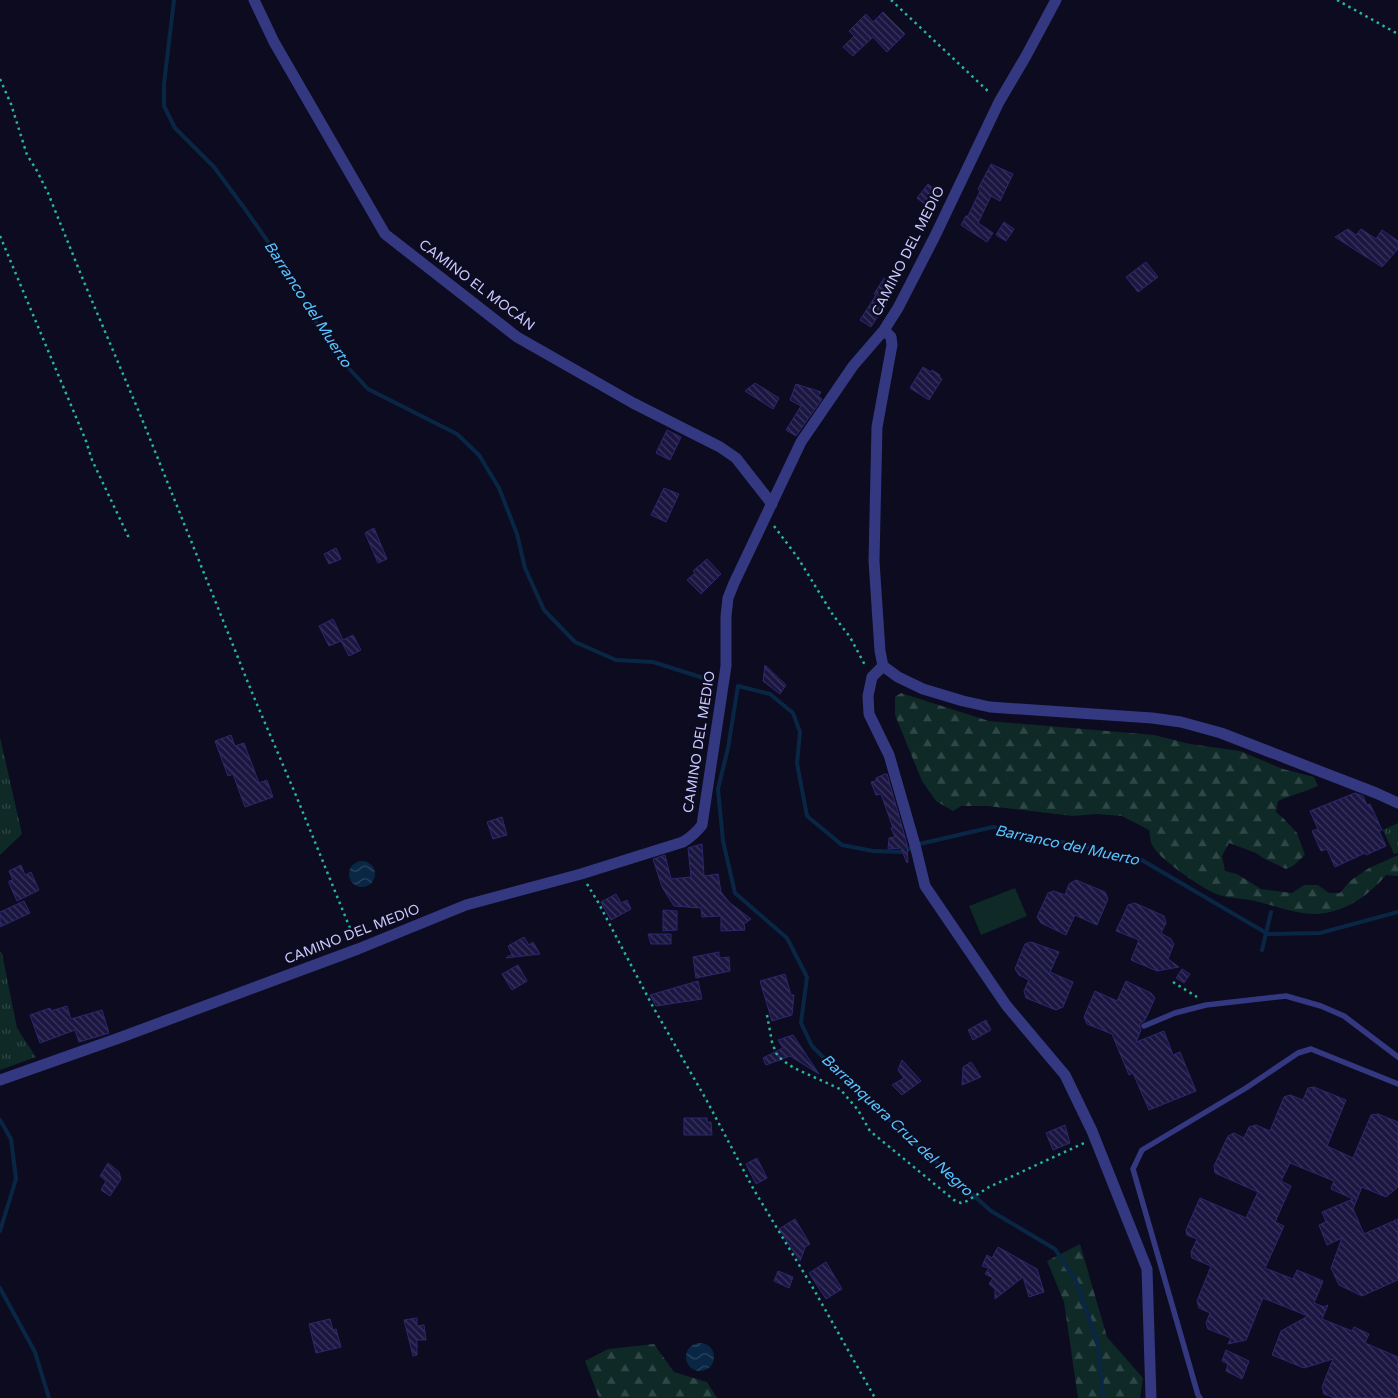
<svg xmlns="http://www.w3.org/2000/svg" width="1398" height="1398" font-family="'Varela Round',sans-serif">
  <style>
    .grass { fill: url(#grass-tufts) }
    .forest { fill: url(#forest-firs) }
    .park { fill: #0e2926 }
    .water { fill: url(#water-waves) }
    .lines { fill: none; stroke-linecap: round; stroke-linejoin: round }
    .stream { stroke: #092745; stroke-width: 4 }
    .building { fill: url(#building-back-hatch); stroke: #2e276f }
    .path { stroke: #26b69e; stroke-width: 2.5; stroke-dasharray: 2.5 4; stroke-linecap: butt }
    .lane { stroke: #333881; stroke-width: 5.5 }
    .street { stroke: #333881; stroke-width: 11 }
    .labels { text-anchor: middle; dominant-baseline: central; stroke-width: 4.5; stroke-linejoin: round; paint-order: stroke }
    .street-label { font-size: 14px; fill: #cac9ff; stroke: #0c0b1f }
    .water-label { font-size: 15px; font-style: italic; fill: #57c3ff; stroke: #0c0b1f }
  </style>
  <defs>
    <pattern id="grass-tufts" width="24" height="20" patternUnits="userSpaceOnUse" patternTransform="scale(1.25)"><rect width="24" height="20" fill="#0e2926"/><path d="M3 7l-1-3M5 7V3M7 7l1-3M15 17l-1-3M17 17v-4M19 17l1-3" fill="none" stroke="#304747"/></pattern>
    <pattern id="forest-firs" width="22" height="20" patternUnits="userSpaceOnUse" patternTransform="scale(1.25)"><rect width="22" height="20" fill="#0e2926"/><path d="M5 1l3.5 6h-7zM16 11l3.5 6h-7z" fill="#304747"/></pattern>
    <pattern id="water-waves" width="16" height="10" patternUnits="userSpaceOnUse" patternTransform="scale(1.25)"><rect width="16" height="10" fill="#092745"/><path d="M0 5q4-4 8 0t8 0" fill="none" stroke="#2c4561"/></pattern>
    <pattern id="building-back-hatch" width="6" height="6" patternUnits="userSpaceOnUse" patternTransform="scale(1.25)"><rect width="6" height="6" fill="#1a1641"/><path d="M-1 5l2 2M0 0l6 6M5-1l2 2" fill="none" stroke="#3a375e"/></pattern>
  </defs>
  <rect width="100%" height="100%" fill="#0c0b1f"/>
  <path class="grass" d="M 0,737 L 22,834 L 0,855 Z
    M 1398,823 L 1398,853 L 1394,854 L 1383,830 Z
    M 0,951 L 2,953 L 17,1028 L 36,1057 L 0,1070 Z"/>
  <path class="forest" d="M 901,693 L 989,721 L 1154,735 L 1190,744 L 1240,751 L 1283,769 L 1314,777 L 1318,786 C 1305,792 1291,795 1278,801 L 1276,812 L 1283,818 L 1297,833 L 1305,855 L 1293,866 L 1286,869 L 1263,858 L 1256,853 L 1229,843 L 1222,856 L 1225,871 L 1237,874 L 1261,889 L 1292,893 L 1304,885 L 1318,885 L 1329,893 L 1340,893 L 1350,881 L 1369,868 L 1398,855 L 1398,876 L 1386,875 C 1370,894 1351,908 1326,913 C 1304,917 1280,907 1259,902 C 1246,898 1226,899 1214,893 C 1200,887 1158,858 1152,845 C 1150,841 1150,835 1149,830 L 1122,816 L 1096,814 L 1073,816 L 987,806 L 961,806 L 953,811 L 936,801 L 922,781 L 895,715 L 895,697 Z
    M 1080,1244 L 1107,1337 L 1143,1378 L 1140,1398 L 1078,1398 L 1064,1302 L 1047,1261 Z
    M 654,1344 L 674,1372 L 707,1382 L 717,1398 L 599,1398 L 585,1361 L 608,1349 Z"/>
  <path class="park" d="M 1015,888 L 1027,916 L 981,935 L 969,906 Z"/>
  <path class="water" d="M349 874a13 13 0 1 1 26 0a13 13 0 1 1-26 0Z
    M686 1357a14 14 0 1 1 28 0a14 14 0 1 1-28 0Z"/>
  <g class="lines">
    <path class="stream" d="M 174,0 L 164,84 L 164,106 L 175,128 L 214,167 L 245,209 L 287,269 L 317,324 L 343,362 L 368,389 L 457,434 L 479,455 L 499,488 L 517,534 L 525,568 L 544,610 L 575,642 L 616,660 L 653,662 L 713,681
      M 1262,950 L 1271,912
      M 0,1120 L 11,1139 L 16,1179 L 0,1231
      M 0,1288 L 35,1352 L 49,1398
      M 1103,1398 L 1098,1345 L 1077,1283 L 1055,1249 L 991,1211 L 859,1093 L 812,1046 L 801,1023 L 807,977 L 787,938 L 735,893 L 723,841 L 718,789 L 728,748 L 738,686 L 770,694 L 793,713 L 800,732 L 797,763 L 807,816 L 842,845 L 873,851 L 905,852 L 915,845 L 993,827 L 1140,859 L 1268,934 L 1320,933 L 1398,912"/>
  </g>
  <path class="building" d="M 883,12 L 905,34 L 887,52 L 873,37 L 853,56 L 843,47 L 854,36 L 849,31 L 866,14 L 873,22 Z
    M 991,164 L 1013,174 L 1000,201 L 991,196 L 978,223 L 993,233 L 987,242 L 961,225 L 966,216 L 968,216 L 980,191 L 978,189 Z
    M 928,184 L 938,192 L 927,206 L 917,198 Z
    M 1004,222 L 1014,229 L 1006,241 L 996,235 Z
    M 1348,229 L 1356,235 L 1361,229 L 1376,239 L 1382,230 L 1398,241 L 1398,249 L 1382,267 L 1335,237 Z
    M 1146,262 L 1158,277 L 1138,292 L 1126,277 Z
    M 884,278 L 895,289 L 871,327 L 860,320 L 876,295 L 874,294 Z
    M 923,367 L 931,372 L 932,370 L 940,375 L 939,377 L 942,379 L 929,400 L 910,388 Z
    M 755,383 L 779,398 L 773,409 L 745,391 Z
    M 796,384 L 821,392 L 818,396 L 822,399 L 796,436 L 786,430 L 801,406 L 790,400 Z
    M 667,430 L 681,437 L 670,460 L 656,453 Z
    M 664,488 L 679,494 L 666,522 L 651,515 Z
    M 374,528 L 387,559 L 378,563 L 365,533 Z
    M 336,548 L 341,559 L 329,564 L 324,554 Z
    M 707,559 L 721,574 L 701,594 L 687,580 L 695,573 L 693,571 Z
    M 333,619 L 343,640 L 353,635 L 361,650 L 349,656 L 341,641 L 329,646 L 319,626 Z
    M 765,665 L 786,685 L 780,694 L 763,681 Z
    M 231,735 L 235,746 L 244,743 L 259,783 L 267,780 L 273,797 L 245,807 L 233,774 L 228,776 L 215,741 Z
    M 885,774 L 887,774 L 907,844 L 908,862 L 907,863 L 901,848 L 888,849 L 889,838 L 895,837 L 891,828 L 893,828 L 881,794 L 876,795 L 871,782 L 876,781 L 876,778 Z
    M 1355,793 L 1363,796 L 1367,805 L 1370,804 L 1382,830 L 1379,831 L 1386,846 L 1366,855 L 1365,853 L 1335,867 L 1327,849 L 1321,851 L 1312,831 L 1318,829 L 1310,811 Z
    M 502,817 L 507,835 L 493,839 L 487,822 Z
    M 702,844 L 704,876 L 718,874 L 721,892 L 730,903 L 751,919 L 744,924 L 745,930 L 721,931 L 721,916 L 702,917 L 701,908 L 674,906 L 662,887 L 653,859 L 665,855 L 671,879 L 691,877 L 688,848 Z
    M 21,865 L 25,875 L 31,872 L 39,890 L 17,901 L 9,883 L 9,881 L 13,880 L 9,871 Z
    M 1076,880 L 1105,892 L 1108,899 L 1097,925 L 1075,915 L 1066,935 L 1041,923 L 1037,917 L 1048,893 L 1054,891 L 1065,895 L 1069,884 Z
    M 616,894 L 621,903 L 627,900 L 631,909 L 611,920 L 601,902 Z
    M 24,901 L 30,913 L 0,927 L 0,912 Z
    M 1135,903 L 1164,916 L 1166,923 L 1161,933 L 1171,939 L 1174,944 L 1168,959 L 1179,967 L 1157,971 L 1131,960 L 1139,940 L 1116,931 L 1128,905 Z
    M 663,910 L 677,911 L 677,930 L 663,931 Z
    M 648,934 L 671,934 L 671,944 L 651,944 Z
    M 524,937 L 529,945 L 533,942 L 540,954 L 506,958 L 512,954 L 508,946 Z
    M 1031,942 L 1059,952 L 1050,972 L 1073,982 L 1063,1007 L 1056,1010 L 1026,998 L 1024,991 L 1029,980 L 1019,975 L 1015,969 L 1025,944 Z
    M 719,952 L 719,958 L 729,957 L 730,971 L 696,978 L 693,957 Z
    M 518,965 L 527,981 L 512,990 L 502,974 Z
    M 1182,969 L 1190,974 L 1184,983 L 1176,978 Z
    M 785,974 L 791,995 L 794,995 L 792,1015 L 772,1021 L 760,981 Z
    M 698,981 L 702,999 L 656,1006 L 650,995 Z
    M 1126,981 L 1151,993 L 1155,998 L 1145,1020 L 1140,1024 L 1140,1027 L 1141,1030 L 1136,1042 L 1164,1031 L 1173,1055 L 1180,1052 L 1196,1091 L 1149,1110 L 1133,1073 L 1129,1075 L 1112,1034 L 1087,1024 L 1084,1017 L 1095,991 L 1117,1001 Z
    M 67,1006 L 71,1019 L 102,1010 L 109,1033 L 79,1042 L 75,1030 L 40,1043 L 30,1015 L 50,1008 L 51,1011 Z
    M 986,1020 L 991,1030 L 973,1040 L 968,1030 Z
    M 793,1035 L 819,1074 L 790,1056 L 766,1065 L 763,1058 L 783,1048 L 778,1040 Z
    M 902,1060 L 921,1081 L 902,1095 L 892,1085 L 904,1078 L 898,1070 Z
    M 971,1062 L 981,1077 L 962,1085 L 963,1067 Z
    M 1314,1087 L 1346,1100 L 1327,1146 L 1353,1158 L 1371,1115 L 1378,1114 L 1398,1122 L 1398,1187 L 1386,1197 L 1362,1187 L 1353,1209 L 1364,1234 L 1398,1219 L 1398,1280 L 1362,1296 L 1339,1285 L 1331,1268 L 1342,1238 L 1327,1245 L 1319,1225 L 1326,1222 L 1322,1212 L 1353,1199 L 1331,1189 L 1334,1181 L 1290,1163 L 1281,1181 L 1291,1186 L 1275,1222 L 1284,1226 L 1265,1268 L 1293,1279 L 1297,1270 L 1323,1281 L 1314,1303 L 1324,1307 L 1328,1305 L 1322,1319 L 1352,1331 L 1354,1327 L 1369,1334 L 1365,1343 L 1398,1357 L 1398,1398 L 1334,1398 L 1324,1394 L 1322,1387 L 1333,1359 L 1304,1368 L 1272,1355 L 1281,1331 L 1308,1316 L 1263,1298 L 1246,1340 L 1228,1344 L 1231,1338 L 1208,1329 L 1206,1323 L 1210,1313 L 1199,1308 L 1197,1301 L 1211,1266 L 1192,1258 L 1191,1252 L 1197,1239 L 1187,1235 L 1186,1230 L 1200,1198 L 1246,1218 L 1258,1192 L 1215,1173 L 1214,1166 L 1228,1136 L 1234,1133 L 1244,1138 L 1249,1127 L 1256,1125 L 1270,1131 L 1284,1097 L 1290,1095 L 1303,1100 L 1308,1088 Z
    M 684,1118 L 707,1118 L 707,1122 L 711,1122 L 712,1135 L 684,1135 Z
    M 1065,1125 L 1070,1143 L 1053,1150 L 1046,1133 Z
    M 757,1158 L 767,1178 L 756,1184 L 746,1164 Z
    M 108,1163 L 119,1172 L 121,1179 L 110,1196 L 101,1190 L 106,1181 L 100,1176 Z
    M 795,1219 L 810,1244 L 805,1247 L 805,1248 L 800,1261 L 779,1229 Z
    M 998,1247 L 1037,1269 L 1044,1292 L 1029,1297 L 1023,1277 L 995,1299 L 995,1289 L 989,1284 L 993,1278 L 985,1274 L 989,1268 L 982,1266 L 987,1255 L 992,1258 Z
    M 826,1262 L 842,1289 L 826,1299 L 809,1273 Z
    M 778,1271 L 793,1277 L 789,1288 L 774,1281 Z
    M 417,1318 L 417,1326 L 424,1325 L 426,1340 L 417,1340 L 417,1355 L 413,1356 L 404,1320 Z
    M 330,1319 L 333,1330 L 336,1329 L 341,1347 L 316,1353 L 309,1324 Z
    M 1226,1350 L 1249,1361 L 1242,1379 L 1226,1371 L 1228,1364 L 1222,1361 Z"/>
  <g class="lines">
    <path class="path" d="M 891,0 L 990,93
      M 1337,0 L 1398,34
      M 0,79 L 11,104 L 27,155 L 36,169 L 48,193 L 84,282 L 142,419 L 253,695 L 295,793 L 354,938
      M 0,236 L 86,441 L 92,460 L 129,538
      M 774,526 L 798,558 L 833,615 L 850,637 L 866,667
      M 587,884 L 598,902 L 652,1005 L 707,1101 L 754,1190 L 813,1288 L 875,1398
      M 1173,982 L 1197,997
      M 767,1015 L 772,1042 L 776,1053 L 782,1060 L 794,1068 L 840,1089 L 858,1110 L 870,1131 L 954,1200 L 961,1203 L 967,1201 L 989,1187 L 1084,1143"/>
    <path class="lane" d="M 1144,1026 L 1175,1013 L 1206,1005 L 1286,996 L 1321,1006 L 1344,1016 L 1398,1057
      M 1200,1398 L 1198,1395 L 1133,1169 L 1142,1150 L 1246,1088 L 1298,1053 L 1311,1049 L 1398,1084"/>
    <path class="street" d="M 254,0 L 274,42 L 385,234 L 517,337 L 633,403 L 720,447 L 736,458 L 772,504
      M 884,330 L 891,337 L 892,345 L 877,427 L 874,561 L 880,651 L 883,666 L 898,677 L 923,689 L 963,701 L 990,707 L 1152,718 L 1181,722 L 1221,733 L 1376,793 L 1398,803
      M 883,666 L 872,677 L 868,696 L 869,714 L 889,755 L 915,845 L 925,886 L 1006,1005 L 1065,1075 L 1092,1131 L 1147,1269 L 1151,1398
      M 0,1080 L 119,1038 L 358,949 L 466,905 L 581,874 L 683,842 C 691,837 696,833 702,825 L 726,666 L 726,616 L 728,598 L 734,583 L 801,442 L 853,366 L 884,330 L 898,308 L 935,236 L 999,102 L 1026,56 L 1056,0"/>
  </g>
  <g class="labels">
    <g class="street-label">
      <text transform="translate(908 251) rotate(-63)">CAMINO DEL MEDIO</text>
      <text transform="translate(477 285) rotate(37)">CAMINO EL MOCÁN</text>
      <text transform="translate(699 742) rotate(-81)">CAMINO DEL MEDIO</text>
      <text transform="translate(352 934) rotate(-21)">CAMINO DEL MEDIO</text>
    </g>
    <g class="water-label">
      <text transform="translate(308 304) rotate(57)">Barranco del Muerto</text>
      <text transform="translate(1067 845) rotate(12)">Barranco del Muerto</text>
      <text transform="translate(897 1125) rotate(43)">Barranquera Cruz del Negro</text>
    </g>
  </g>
</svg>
